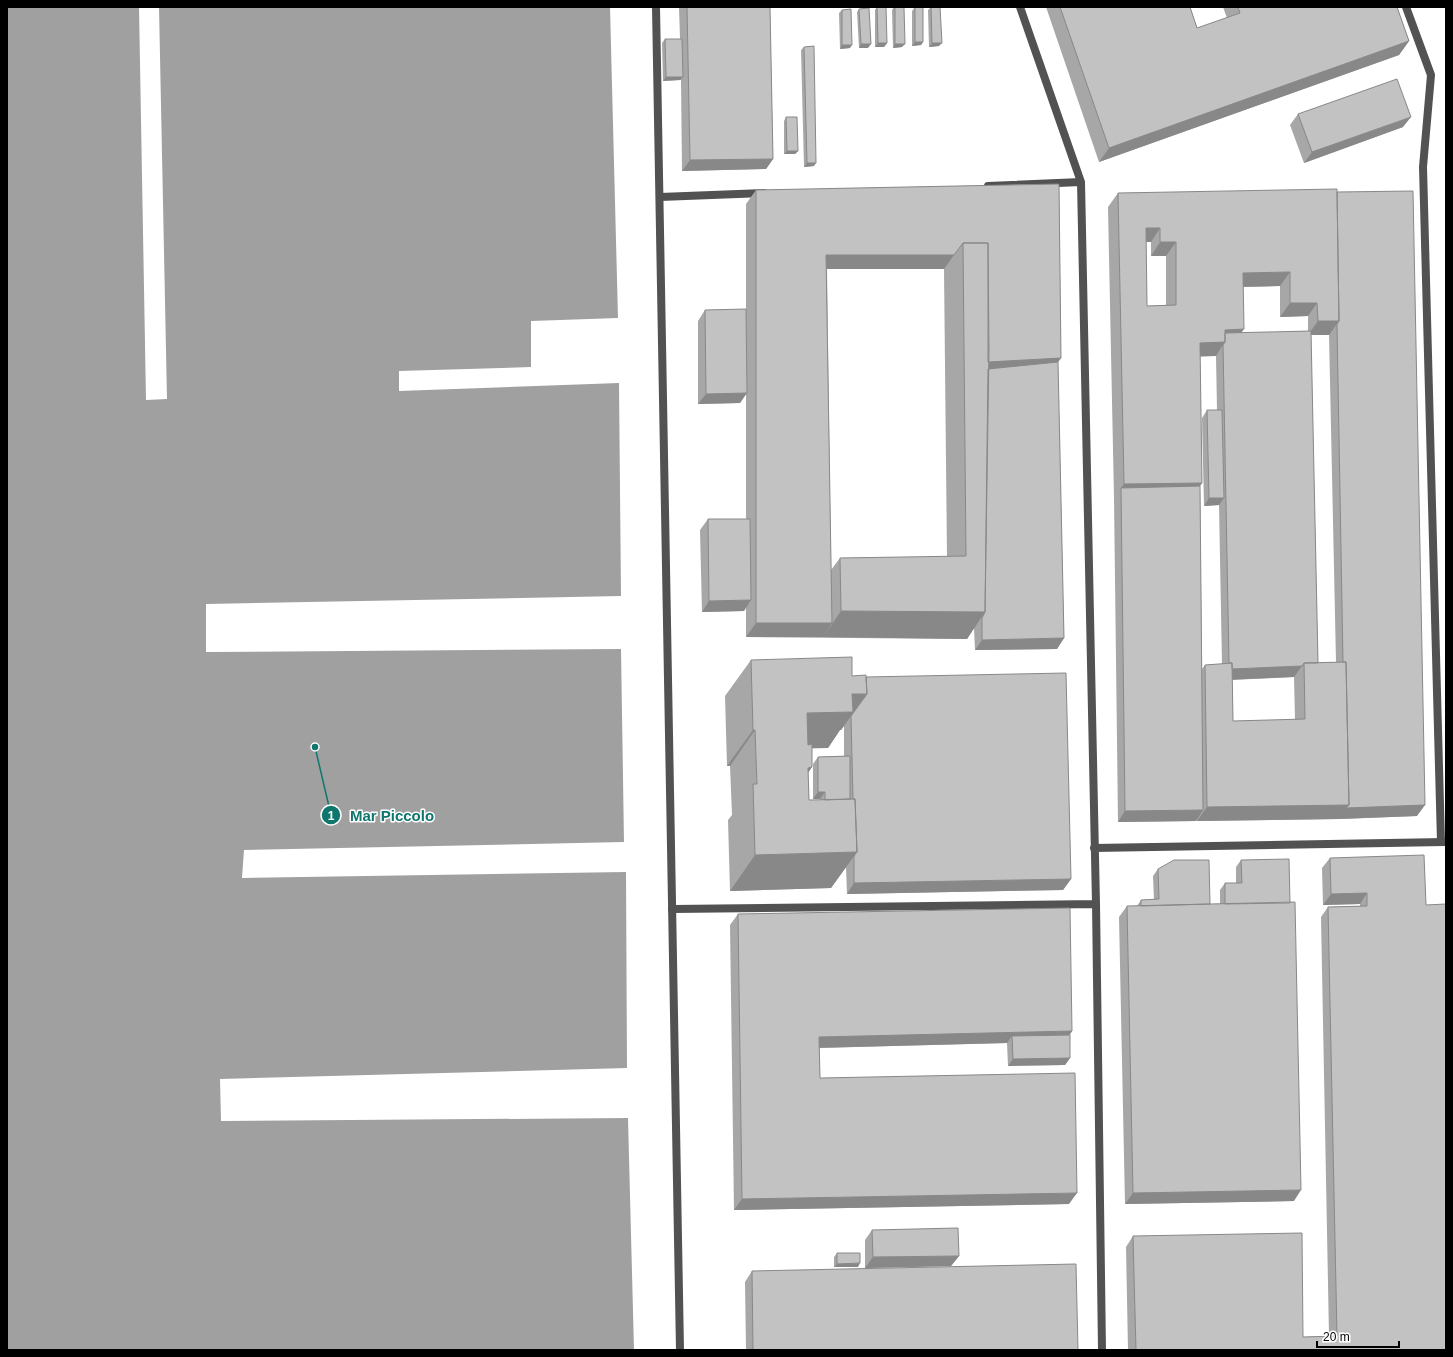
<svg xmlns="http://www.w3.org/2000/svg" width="1453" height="1357" font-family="Arial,sans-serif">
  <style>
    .water { fill: #a0a0a0 }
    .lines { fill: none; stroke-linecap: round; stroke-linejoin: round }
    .service { stroke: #525252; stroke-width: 8 }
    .minor { stroke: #525252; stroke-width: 8 }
    .wall { fill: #a7a7a7; fill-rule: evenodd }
    .shaded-wall { fill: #888 }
    .building { fill: #c2c2c2; stroke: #888; fill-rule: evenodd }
    .leader { fill: none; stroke: #0f766e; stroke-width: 1.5 }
    .callout-dot { fill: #0f766e; stroke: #fff; stroke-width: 1.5 }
    .mark-label { font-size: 12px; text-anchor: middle; font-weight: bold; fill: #fff }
    .callout-label { font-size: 15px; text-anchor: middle; font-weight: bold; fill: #0f766e; stroke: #fff; stroke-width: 3; stroke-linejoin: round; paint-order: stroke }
  </style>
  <rect width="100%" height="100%" fill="#fff"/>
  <path class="water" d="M 7,7 L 139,7 L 146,400 L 167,399 L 159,7 L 610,7 L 618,318 L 531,321 L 531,367 L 399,371 L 399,391 L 619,383 L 621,596 L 206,604 L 206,652 L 621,649 L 624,842 L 244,850 L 242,878 L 626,872 L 627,1068 L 220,1079 L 221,1121 L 628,1118 L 634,1350 L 7,1350 Z"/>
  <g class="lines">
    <path class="service" d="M 1020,7 L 1081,182 L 1096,904 L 1102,1350
      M 1406,7 L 1431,75 L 1423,167 L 1441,842
      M 988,186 L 1081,182
      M 660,197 L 764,193
      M 1094,848 L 1445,842
      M 672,909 L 1096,904"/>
    <path class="minor" d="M 656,7 L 680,1350"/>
  </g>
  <path class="wall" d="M 679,7 L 770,7 L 773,159 L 766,169 L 682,171 L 681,80 L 680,80 L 663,81 L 662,43 L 665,39 L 680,39 Z
    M 877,7 L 887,43 L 884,47 L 875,47 L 875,10 Z
    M 894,7 L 904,7 L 902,47 L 893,48 L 892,10 Z
    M 915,7 L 923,42 L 921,45 L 912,46 L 912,11 Z
    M 931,7 L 939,46 L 929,47 L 928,10 Z
    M 1046,7 L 1190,7 L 1197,28 L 1227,18 L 1223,7 L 1397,7 L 1409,41 L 1399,55 L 1099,162 Z
    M 859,9 L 868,48 L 859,48 L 857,12 Z
    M 842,10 L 850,48 L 840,49 L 839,13 Z
    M 804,47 L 814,166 L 804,167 L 801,50 Z
    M 1298,114 L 1403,127 L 1304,163 L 1290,125 Z
    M 786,117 L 798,151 L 795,154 L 784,154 L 784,121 Z
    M 1059,184 L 1061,358 L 1058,362 L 1064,638 L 1057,649 L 975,650 L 974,628 L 967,639 L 746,637 L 746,607 L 744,611 L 702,612 L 700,530 L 708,519 L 746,519 L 746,393 L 740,403 L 698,404 L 698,321 L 705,310 L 746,355 L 746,204 L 756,190 ZM 827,269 L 944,269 L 947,557 L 840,558 L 831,570 Z
    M 1337,192 L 1417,816 L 1339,819 L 1197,821 L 1197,820 L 1196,821 L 1118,822 L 1114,498 L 1108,207 L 1118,193 ZM 1146,242 L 1151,242 L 1151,256 L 1166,256 L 1166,305 L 1147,306 ZM 1280,286 L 1280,317 L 1308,316 L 1308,331 L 1242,333 L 1243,287 ZM 1329,334 L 1336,662 L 1318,663 L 1311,335 ZM 1200,356 L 1216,356 L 1217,410 L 1207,410 L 1202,418 L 1204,506 L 1219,505 L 1222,664 L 1205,665 L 1202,669 L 1200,486 L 1202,483 ZM 1294,677 L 1295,720 L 1233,721 L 1232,680 Z
    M 751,660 L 852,676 L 866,677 L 1071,879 L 1063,890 L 847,894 L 846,867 L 831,888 L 730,891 L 728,820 L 732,815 L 730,766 L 727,766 L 725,696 ZM 844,726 L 844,756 L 818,757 L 813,764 L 813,799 L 820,799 L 820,800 L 809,800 L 808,773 L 812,767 L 812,748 L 828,748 L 840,730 L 841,730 Z
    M 1330,858 L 1426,905 L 1446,1350 L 1128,1350 L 1126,1247 L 1133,1236 L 1303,1337 L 1329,1336 L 1321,917 L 1328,907 L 1360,906 L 1360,904 L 1323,905 L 1322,868 Z
    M 1241,860 L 1294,1201 L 1125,1204 L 1119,917 L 1127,906 L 1137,906 L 1141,900 L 1154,900 L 1153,876 L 1158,869 L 1210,904 L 1220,904 L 1220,890 L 1225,883 L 1236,883 L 1236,867 Z
    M 738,914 L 1072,1031 L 1070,1035 L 1070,1058 L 1065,1065 L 1008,1066 L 1007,1043 L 819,1048 L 820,1078 L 1069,1204 L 734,1210 L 730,925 Z
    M 872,1230 L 959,1256 L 951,1266 L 865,1268 L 865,1240 Z
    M 837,1253 L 858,1267 L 834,1267 L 834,1257 Z
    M 752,1271 L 1078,1350 L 746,1350 L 745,1282 Z"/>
  <path class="shaded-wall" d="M 1409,41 L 1399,55 L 1099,162 L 1109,148 Z
    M 915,42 L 923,42 L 921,45 L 912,46 Z
    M 878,43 L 887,43 L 884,47 L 875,47 Z
    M 932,43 L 942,43 L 939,46 L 929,47 Z
    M 861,44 L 871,44 L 868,48 L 859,48 Z
    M 895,44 L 905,44 L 902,47 L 893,48 Z
    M 842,45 L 852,45 L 850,48 L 840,49 Z
    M 666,77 L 683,77 L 680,80 L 663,81 Z
    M 1411,117 L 1403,127 L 1304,163 L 1312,152 Z
    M 787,151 L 798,151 L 795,154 L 784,154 Z
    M 773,159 L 766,169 L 682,171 L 690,160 Z
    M 807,163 L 816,163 L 814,166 L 804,167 Z
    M 1146,228 L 1160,228 L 1151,242 L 1137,242 Z
    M 1160,242 L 1176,242 L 1166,256 L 1151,256 Z
    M 826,255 L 954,255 L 944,269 L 817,269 Z
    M 1290,272 L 1280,286 L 1233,287 L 1243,273 Z
    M 1290,303 L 1317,303 L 1308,316 L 1280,317 Z
    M 1318,321 L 1339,321 L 1329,335 L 1308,335 Z
    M 1244,329 L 1234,343 L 1224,343 L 1216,356 L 1190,357 L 1200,343 L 1225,330 Z
    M 1061,358 L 1051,372 L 978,376 L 980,362 Z
    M 747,393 L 740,403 L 698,404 L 706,394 Z
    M 1202,483 L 1193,497 L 1121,488 L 1124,484 Z
    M 1209,498 L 1224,498 L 1219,505 L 1204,506 Z
    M 751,600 L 744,611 L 702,612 L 709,601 Z
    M 841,611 L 985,612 L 967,639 L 823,637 Z
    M 756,623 L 832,623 L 823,637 L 746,637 Z
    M 1064,638 L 1057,649 L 975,650 L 982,640 Z
    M 1302,666 L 1294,677 L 1222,680 L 1229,669 Z
    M 852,694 L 867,694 L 841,730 L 840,730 L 828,748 L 782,749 L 807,713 Z
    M 753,730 L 755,730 L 730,766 L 727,766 Z
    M 812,767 L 787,803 L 808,768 Z
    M 818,792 L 825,792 L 820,799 L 813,799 Z
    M 1349,805 L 1425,805 L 1417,816 L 1339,819 L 1197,821 L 1207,807 Z
    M 1203,810 L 1196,821 L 1118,822 L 1125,811 Z
    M 857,852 L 831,888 L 730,891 L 755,855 Z
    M 1071,879 L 1063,890 L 847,894 L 854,883 Z
    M 1367,893 L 1360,904 L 1323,905 L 1331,894 Z
    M 1072,1031 L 1064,1042 L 1012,1036 L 1007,1043 L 812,1048 L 819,1037 Z
    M 1070,1058 L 1065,1065 L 1008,1066 L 1013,1059 Z
    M 1301,1190 L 1294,1201 L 1125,1204 L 1133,1193 Z
    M 1077,1193 L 1069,1204 L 734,1210 L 742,1199 Z
    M 959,1256 L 951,1266 L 865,1268 L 873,1257 Z
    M 860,1263 L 858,1267 L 834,1267 L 837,1264 Z"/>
  <path class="building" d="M 687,7 L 770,7 L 773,159 L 690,160 Z
    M 877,7 L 886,7 L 887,43 L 878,43 Z
    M 895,7 L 904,7 L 905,44 L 895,44 Z
    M 915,7 L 923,7 L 923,42 L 915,42 Z
    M 931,7 L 940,7 L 942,43 L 932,43 Z
    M 1060,7 L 1190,7 L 1197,28 L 1240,13 L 1238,7 L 1397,7 L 1409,41 L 1109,148 Z
    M 869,8 L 871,44 L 861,44 L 859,9 Z
    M 851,9 L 852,45 L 842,45 L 842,10 Z
    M 665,39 L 682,39 L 683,77 L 666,77 Z
    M 814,46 L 816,163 L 807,163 L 804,47 Z
    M 1397,79 L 1411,117 L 1312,152 L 1298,114 Z
    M 786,117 L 797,117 L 798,151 L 787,151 Z
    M 1059,184 L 1061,358 L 988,362 L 988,243 L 963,243 L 954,255 L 826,255 L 832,623 L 756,623 L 756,190 Z
    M 1337,189 L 1339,321 L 1318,321 L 1317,303 L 1290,303 L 1290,272 L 1243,273 L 1244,329 L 1225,330 L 1225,342 L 1200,343 L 1202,483 L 1124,484 L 1118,193 ZM 1146,228 L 1160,228 L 1160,242 L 1176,242 L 1176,305 L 1147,306 Z
    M 1413,191 L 1425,805 L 1346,808 L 1349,805 L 1346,662 L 1343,662 L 1337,324 L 1339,321 L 1337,192 Z
    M 963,243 L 988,243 L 989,350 L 985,612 L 841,611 L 840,558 L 966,556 Z
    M 746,309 L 747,393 L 706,394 L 705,310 Z
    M 1311,331 L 1318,663 L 1304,663 L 1302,666 L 1232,669 L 1232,663 L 1229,663 L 1223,345 L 1225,342 L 1225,333 Z
    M 1058,362 L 1064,638 L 982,640 L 982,618 L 985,612 L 988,369 Z
    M 1207,410 L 1222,410 L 1224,498 L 1209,498 Z
    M 1200,486 L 1203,810 L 1125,811 L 1121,488 Z
    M 708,519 L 750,519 L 751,600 L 709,601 Z
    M 852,657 L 852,676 L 866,675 L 867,694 L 852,694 L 853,712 L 807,713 L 808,745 L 812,744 L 812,767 L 808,768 L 809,800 L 855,799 L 857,852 L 755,855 L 753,784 L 757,784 L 755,730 L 753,730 L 751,660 Z
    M 1346,662 L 1349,805 L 1207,807 L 1205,665 L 1232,663 L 1233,721 L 1305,719 L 1304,663 Z
    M 1066,673 L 1071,879 L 854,883 L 854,856 L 857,852 L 855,799 L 853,799 L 851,716 L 867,694 L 866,677 Z
    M 850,756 L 850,799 L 825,800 L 825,792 L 818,792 L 818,757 Z
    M 1424,855 L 1426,905 L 1446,904 L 1446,1350 L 1136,1350 L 1133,1236 L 1302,1233 L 1303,1337 L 1337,1336 L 1328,907 L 1367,906 L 1367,893 L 1331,894 L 1330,858 Z
    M 1289,859 L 1290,903 L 1225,904 L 1225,883 L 1242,883 L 1241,860 Z
    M 1174,860 L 1209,860 L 1210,904 L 1141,906 L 1141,900 L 1159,899 L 1158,869 Z
    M 1295,902 L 1301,1190 L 1133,1193 L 1127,906 Z
    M 1070,908 L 1072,1031 L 819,1037 L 820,1078 L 1075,1073 L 1077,1193 L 742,1199 L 738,914 Z
    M 1070,1035 L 1070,1058 L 1013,1059 L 1012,1036 Z
    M 958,1228 L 959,1256 L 873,1257 L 872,1230 Z
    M 837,1253 L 860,1253 L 860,1263 L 837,1264 Z
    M 1076,1264 L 1078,1350 L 753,1350 L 752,1271 Z"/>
  <path class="leader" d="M315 747L331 815"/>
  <g class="callout-dot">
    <circle cx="315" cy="747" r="4"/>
    <circle cx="331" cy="815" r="10"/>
  </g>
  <g class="mark-label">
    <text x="331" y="820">1</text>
  </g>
  <g class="callout-label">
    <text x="392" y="821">Mar Piccolo</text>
  </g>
  <rect width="1453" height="1357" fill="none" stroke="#000000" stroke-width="16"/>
  <path d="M1317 1341v6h82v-6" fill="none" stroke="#000000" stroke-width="2"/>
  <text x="1323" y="1341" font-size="12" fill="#000000" stroke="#ffffff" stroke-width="3" paint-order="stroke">20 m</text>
</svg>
